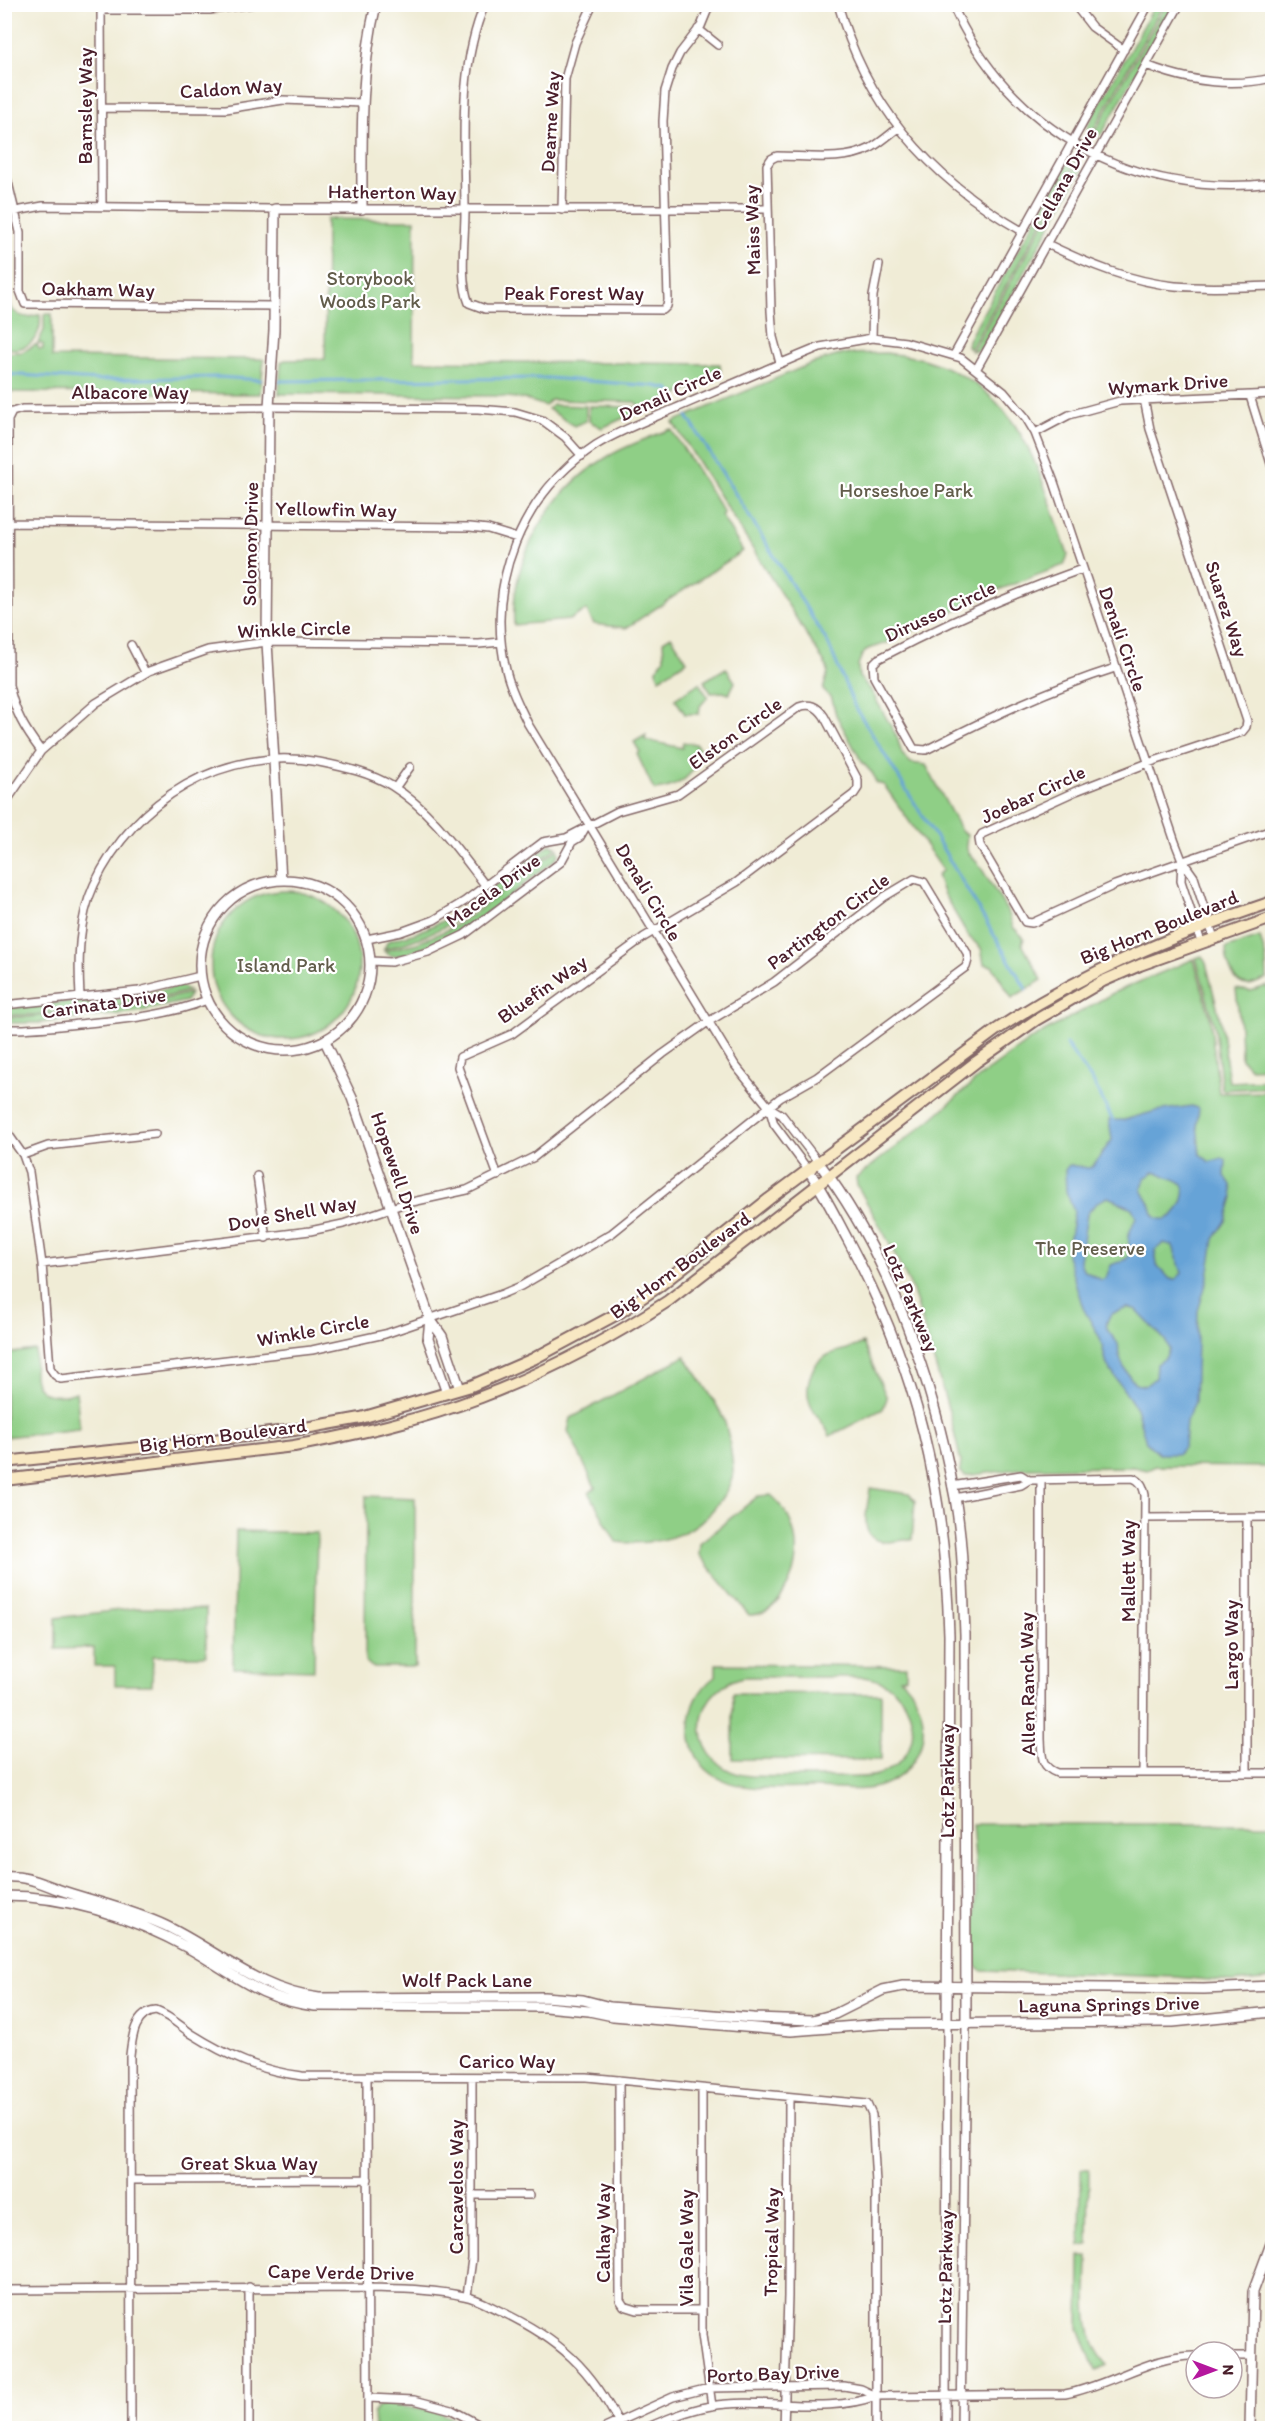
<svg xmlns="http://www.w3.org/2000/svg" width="1277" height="2433" font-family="Itim,sans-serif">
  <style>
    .green { fill: #8fcf86; stroke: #6c7758; stroke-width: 1.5; fill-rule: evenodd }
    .water { fill: #66a3d7; stroke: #586181; stroke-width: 1.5; fill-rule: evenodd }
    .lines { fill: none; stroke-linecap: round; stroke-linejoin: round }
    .stream { stroke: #66a3d7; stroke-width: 3 }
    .minor-casing { stroke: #846767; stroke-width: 10 }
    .tertiary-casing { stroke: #846767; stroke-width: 12 }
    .secondary-casing { stroke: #846767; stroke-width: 14 }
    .minor { stroke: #fff; stroke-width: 7 }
    .tertiary { stroke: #fff; stroke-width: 9 }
    .secondary { stroke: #f8e8c3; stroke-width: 10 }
    .labels { text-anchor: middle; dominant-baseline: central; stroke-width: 4.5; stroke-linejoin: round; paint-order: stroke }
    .street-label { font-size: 20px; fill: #4a1f2b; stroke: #fff }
    .park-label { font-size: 20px; fill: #625d4b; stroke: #fff }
  </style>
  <rect width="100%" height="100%" fill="#fff"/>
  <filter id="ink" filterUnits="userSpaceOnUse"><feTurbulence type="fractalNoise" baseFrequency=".0167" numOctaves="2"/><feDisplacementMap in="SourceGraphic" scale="12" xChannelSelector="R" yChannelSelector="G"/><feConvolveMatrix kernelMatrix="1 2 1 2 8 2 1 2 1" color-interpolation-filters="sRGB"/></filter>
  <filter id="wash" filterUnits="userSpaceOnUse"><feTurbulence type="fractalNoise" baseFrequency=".008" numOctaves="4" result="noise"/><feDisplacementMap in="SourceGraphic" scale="24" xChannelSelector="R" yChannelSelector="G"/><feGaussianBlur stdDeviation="1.35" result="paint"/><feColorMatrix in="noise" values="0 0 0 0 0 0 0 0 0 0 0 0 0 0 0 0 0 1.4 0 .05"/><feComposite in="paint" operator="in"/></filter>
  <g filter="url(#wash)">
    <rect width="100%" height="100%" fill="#f0ecd6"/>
    <path class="green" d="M 1155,5 L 1163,5 L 1090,136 L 1087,130 L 1088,125 Z
      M 1166,5 L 1174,5 L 1103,132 L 1097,137 L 1092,137 Z
      M 1071,161 L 1076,161 L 970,350 L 967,346 L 968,340 L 1066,165 Z
      M 1078,162 L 1081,171 L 983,346 L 978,351 L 972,351 Z
      M 326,219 L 415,220 L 414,361 L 720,364 L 721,375 L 643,410 L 635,402 L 551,400 L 545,406 L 524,399 L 498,396 L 279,394 L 281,362 L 285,360 L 325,359 Z
      M 5,297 L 8,297 C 10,315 25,321 40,314 C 43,337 28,353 5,348 Z
      M 44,314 L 52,314 L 52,357 L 261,359 L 264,360 L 260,394 L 11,392 L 5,353 L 22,352 L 37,344 L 39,349 L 43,349 L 43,344 L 38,343 L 44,330 Z
      M 886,353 C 898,355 911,356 923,359 C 1022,388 1038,469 1068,555 L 1064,565 L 993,592 L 887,643 L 868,649 L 862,655 L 858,665 L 859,677 L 870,689 L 897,737 L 902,754 L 911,763 L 926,765 L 961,831 L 967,835 L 966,846 L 968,852 L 980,866 L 1009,914 L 1013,927 L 1024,938 L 1022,944 L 1042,980 L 1012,998 L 992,966 L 984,964 L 981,948 L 969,937 L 943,893 L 937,875 L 943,870 L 884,785 L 876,783 L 873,774 L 862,762 L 836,715 L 832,699 L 823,690 L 828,672 L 827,667 L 673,422 L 810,364 L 843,354 Z
      M 553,405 L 586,406 L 586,421 L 574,426 L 548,409 Z
      M 589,406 L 634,407 L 639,411 L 602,428 L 589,421 Z
      M 671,429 L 724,513 L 721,515 L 743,551 L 626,628 L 594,624 L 586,610 L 569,620 L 514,625 C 510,560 549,493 604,459 C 624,446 649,438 671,429 Z
      M 671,636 L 687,661 L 660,678 L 656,671 L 664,658 L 663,641 Z
      M 726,668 L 735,682 L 729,694 L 723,692 L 711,693 L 704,681 Z
      M 699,683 L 708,697 L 700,706 L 699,714 L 685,714 L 675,699 Z
      M 646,735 L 645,740 L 682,748 L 683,742 L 696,744 L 702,753 C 694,775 680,787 656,790 L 653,788 L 637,754 L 640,752 L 634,742 Z
      M 551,844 L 557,847 C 499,891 457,932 384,949 L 388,941 L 416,933 L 452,917 Z
      M 558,849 L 559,854 L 555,860 C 509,895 466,936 410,952 C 400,955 391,959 384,951 L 417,943 L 447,930 L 472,915 Z
      M211 965a74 74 0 1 1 148 0a74 74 0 1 1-148 0Z
      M 1260,937 L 1266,958 L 1267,979 C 1262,980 1254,985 1248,985 C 1232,985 1226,961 1226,948 Z
      M 1202,956 L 1206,963 L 1221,1023 L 1229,1082 L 1272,1080 L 1272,1087 L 1222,1090 L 1215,1028 L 1196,958 Z
      M 1194,959 L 1210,1017 L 1219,1093 L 1272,1092 L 1272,1467 L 1156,1466 L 1147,1470 L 1134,1467 L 1027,1468 L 965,1476 L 960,1471 L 961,1462 L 950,1415 L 913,1291 L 886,1237 L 857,1185 L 856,1178 L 929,1121 L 982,1075 L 1030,1040 L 1115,992 Z
      M 181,986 L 189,991 L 144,1002 L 34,1015 L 5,1015 L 5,1009 L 7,1008 L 132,996 Z
      M 1267,986 L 1268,989 L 1272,988 L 1272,1067 L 1250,1068 L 1241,1059 L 1240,1027 L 1236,989 L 1251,991 Z
      M 190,993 L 186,1001 L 137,1012 L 40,1023 L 5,1023 L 5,1017 L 29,1017 L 145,1004 Z
      M 863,1343 L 887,1398 L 883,1409 L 830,1436 C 824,1423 818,1419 812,1408 C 803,1390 809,1364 828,1355 C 840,1349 851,1350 863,1343 Z
      M 35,1350 C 36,1358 34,1367 34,1375 C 36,1398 60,1398 76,1392 L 80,1429 L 5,1437 L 5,1354 Z
      M 685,1356 C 694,1371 722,1409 725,1423 C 729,1436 733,1461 733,1474 C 732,1483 726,1492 721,1499 C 697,1536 658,1546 616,1542 L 589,1492 L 595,1487 L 568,1431 L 571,1418 Z
      M 870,1488 L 909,1494 L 915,1501 L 912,1540 C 903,1539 897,1542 888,1542 C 854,1542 869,1505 870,1488 Z
      M 771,1495 C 800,1521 804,1562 783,1594 C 774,1608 765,1615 749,1615 L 699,1555 L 700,1543 L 758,1496 Z
      M 366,1496 L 415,1498 L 415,1667 L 372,1667 L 365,1661 Z
      M 236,1531 L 317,1533 L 314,1670 L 233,1668 Z
      M 136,1608 L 206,1609 L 206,1656 L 153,1656 L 152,1685 L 115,1685 L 115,1666 L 94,1666 L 94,1648 L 56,1649 L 56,1618 Z
      M 716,1664 L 906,1666 L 906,1677 L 900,1678 C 936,1708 930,1768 883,1785 C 863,1793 837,1788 815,1788 C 768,1788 695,1798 690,1731 C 689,1709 698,1689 716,1676 ZM 743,1677 L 863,1677 C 917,1682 933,1755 880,1774 C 866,1779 849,1777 834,1777 C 806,1777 778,1777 751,1776 C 689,1771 684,1692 743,1677 Z
      M 733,1693 L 881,1694 L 881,1760 L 733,1759 Z
      M 972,1824 L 1272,1824 L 1272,1978 L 1231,1982 L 1176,1977 L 982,1971 L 976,1965 L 975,1958 L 976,1871 Z
      M 1081,2169 L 1089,2169 L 1088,2245 L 1080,2246 Z
      M 1080,2256 L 1088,2256 C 1088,2293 1080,2337 1108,2365 L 1095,2370 L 1079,2328 Z
      M 386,2404 L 438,2412 L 472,2428 L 374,2428 L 373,2413 L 378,2406 Z"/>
    <path class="water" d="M 1192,1106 L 1199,1109 L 1197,1124 L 1200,1154 L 1210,1162 L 1222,1158 L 1226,1160 L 1225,1176 L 1231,1185 L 1233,1197 L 1226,1221 L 1214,1239 L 1208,1277 L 1198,1311 L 1195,1402 L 1186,1421 L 1184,1447 L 1178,1454 L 1159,1454 L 1146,1442 L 1136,1408 L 1107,1365 L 1100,1338 L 1083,1308 L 1067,1255 L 1074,1212 L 1066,1191 L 1065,1170 L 1069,1165 L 1088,1168 L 1092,1167 L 1112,1140 L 1109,1120 L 1124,1120 L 1156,1111 ZM 1154,1172 C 1160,1173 1163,1174 1168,1177 C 1172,1179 1177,1179 1181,1183 C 1192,1195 1173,1226 1157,1218 C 1150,1214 1153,1207 1149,1202 C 1146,1197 1144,1195 1142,1189 L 1145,1178 ZM 1108,1197 L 1132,1208 L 1136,1217 L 1128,1236 L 1130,1255 L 1126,1259 L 1111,1265 L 1106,1278 L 1101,1280 L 1083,1270 L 1080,1261 L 1087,1214 L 1097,1202 ZM 1164,1243 L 1173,1246 L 1182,1273 L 1176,1279 L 1170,1279 L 1157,1265 L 1155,1250 ZM 1128,1308 L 1135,1309 L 1165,1340 L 1169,1349 L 1166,1357 L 1156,1364 L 1155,1378 L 1145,1386 L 1135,1384 C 1128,1375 1121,1365 1119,1354 C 1118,1351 1119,1347 1118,1344 C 1112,1333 1100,1330 1111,1314 Z"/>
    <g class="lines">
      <path class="stream" d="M 4,374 L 97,380 L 218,377 L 261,380
        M 279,381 L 548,378 L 655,386 L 669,389 L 674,396
        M 687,416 L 828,643 L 854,705 L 943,849 L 1026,989
        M 1066,1044 L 1094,1083 L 1113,1121"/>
    </g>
  </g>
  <g filter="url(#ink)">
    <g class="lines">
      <defs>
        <path id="minor" d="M 101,4 L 102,206
          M 485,4 C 457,69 465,144 465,212 C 465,239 459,279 469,303 L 485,309 L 663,310 L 667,306 L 668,300 L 663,121 L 665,91 L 672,69 L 680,53 L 701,26 L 710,4
          M 838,4 C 866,106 932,180 1022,231
          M 952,4 C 1008,131 1136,200 1272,183
          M 1074,4 L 1092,27 L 1124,50
          M 101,10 L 210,10 L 253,4
          M 698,29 L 718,45
          M 1146,65 C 1187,81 1229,88 1272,78
          M 102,108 L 226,109 L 283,100 L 362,103
          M 4,166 L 20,232 L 20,291 L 25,304 L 275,306
          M 362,209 L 767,209
          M 562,210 L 565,79 L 575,43 L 593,4
          M 16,211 L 43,206 L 275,209
          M 1047,244 C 1086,263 1131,282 1175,286 C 1207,289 1240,287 1272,286
          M 872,338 L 873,296 L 879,265
          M 954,355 L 1149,4
          M 780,363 L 773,337 L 771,311 L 767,165 L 771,159 L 777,156 C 807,156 844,162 871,148 C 880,143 889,135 898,128
          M 977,368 L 1180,4
          M 1250,396 L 1272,467
          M 1144,399 L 1150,429 L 1247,721 L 1246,727 L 1242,732 L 1148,763 L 1076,791 L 982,834 L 979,839 L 980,845 L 1025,922 L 1032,923 L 1115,885 L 1272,830
          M 1035,433 L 1069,415 L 1120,401 L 1272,394
          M 9,523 L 470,527 L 488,529 L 517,538
          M 1082,569 C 1011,594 944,624 878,659 L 873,664 L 874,677 L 914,749 L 926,750 C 988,718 1049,689 1115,668
          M 131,645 L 145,672
          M 41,751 C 24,728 15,713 9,685 L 8,420 L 12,412 L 22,409 L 269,407 L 478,409 L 515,412 L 542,420 L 565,437 L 582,456
          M 395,788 L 410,767
          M 4,805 L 41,751 L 96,703 L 149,671 L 208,650 L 267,642 L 479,644 L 501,642
          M 1182,860 L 1181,881 L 1201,942
          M 367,939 L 401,932 L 434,920 L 465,901 L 543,842 L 566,838 L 618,811 L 678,794 L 799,707 C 810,703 817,706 824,716 L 858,780 L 858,788 L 854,794 L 737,882 L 644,937 L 512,1034 L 460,1057 L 458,1067 L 498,1176
          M 371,961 L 391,962 L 428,952 L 464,935 L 561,862 L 572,842 L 580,837 L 584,830
          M 80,997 C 78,960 78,920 94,885 C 134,799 224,745 319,762 C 344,767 371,773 392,786 C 432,811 457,849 485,885
          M 4,1005 L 139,991 L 200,976
          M 4,1029 C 33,1030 60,1026 88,1023 C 129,1019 169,1015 207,1000
          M 769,1107 L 774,1124 L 809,1171
          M 4,1128 L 23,1155 L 29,1172 L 42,1264 L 50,1368 L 55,1375 L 61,1379 L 312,1350 L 385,1334 L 502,1294 L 521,1286 L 612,1233 L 780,1098 L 817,1077 L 966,967 L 968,960 L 967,953 L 924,882 L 914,879 L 884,897 L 774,982 L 708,1022 L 663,1054 L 534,1157 L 467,1190 L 403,1204 L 343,1224 L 310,1231 L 42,1264
          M 23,1155 L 48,1146 L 155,1134
          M 819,1163 L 782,1115 L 769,1107 L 735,1065 L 528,724 C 520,707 510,689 506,670 C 485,584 522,493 596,445 C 620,430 648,420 674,409 C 723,388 771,367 820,347 L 872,338 L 906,342 L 961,358 L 1004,392 L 1026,418 L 1035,433 L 1054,482 L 1175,842 L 1182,860 L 1194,877 L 1214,938
          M 257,1176 L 266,1238
          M 1041,1480 L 1041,1739 C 1042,1755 1040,1767 1057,1773 L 1272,1773
          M 952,1486 L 1021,1475 L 1029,1480
          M 955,1498 L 1021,1485 L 1029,1480 L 1133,1478 C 1141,1481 1143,1486 1145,1495 L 1143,1773
          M 1247,1517 L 1247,1773
          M 1145,1518 L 1272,1517
          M 367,2078 L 368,2428
          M 619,2080 L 620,2300 L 624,2306 L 637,2310 L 702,2310
          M 702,2090 L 702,2335 L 712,2406
          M 131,2180 L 368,2179
          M 472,2195 L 530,2195
          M 249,2287 L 249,2428
          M 4,2290 L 368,2288 C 400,2289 433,2289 464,2296 C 476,2298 488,2305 498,2310 C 558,2338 593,2369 621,2428
          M 5,2290 L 5,2428
          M 467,2296 L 472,2259 L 472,2078
          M 1232,2356 L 1250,2356
          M 368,2398 L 414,2400 L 452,2410 L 485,2428
          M 131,2428 L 130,2055 C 132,2037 135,2012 156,2011 C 170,2016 180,2026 192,2034 C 227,2056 261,2071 302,2076 L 587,2077 L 867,2104 L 872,2115 L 876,2183 L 876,2428
          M 605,2428 L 673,2397 L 709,2388 L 844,2386 L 861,2389 L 876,2396
          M 646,2428 C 667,2419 688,2410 711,2406 C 764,2397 825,2415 876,2396 L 1065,2394 C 1109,2386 1151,2355 1196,2356
          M 784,2428 L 788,2296 L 789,2098
          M 946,2428 L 947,2024
          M 961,2428 L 966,2024"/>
        <path id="tertiary" d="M200 965a85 85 0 1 1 170 0a85 85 0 1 1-170 0Z
          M 281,880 L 267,642 L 269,407 L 274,330 L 275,209 L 362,209 C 362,140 360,72 376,4
          M 325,1041 L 352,1098 L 430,1319 L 442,1336 L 460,1389
          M 819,1163 C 890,1255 934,1384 955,1498 C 963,1542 963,1589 965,1634 L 966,2024
          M 809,1171 C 824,1193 836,1218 849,1242 C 918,1372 945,1489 949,1635 L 947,2024
          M 430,1319 L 428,1339 L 447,1393
          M 4,1877 C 28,1875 44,1885 66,1892 C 100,1903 134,1911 166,1926 C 218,1951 259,1991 319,1998 L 544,1997 L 583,2000 L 610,2007 L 753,2018 L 813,2020 L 835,2014 L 883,1990 L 903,1986 L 1204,1989 L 1272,1986
          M 4,1896 C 71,1896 134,1918 192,1950 C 237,1976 260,1999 315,2006 L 545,2007 L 589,2011 L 613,2016 L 791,2031 L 881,2024 L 1173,2022 L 1272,2012
          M 1250,2428 L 1253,2292 L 1272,2241"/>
        <path id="secondary" d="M 4,1462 L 197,1442 L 294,1430 L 361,1418 L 471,1386 L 533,1359 L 619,1313 L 658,1287 L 769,1199 L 996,1030 C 1085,971 1171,936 1272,902
          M 4,1480 L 294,1446 C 357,1434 421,1420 481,1397 C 546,1372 610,1339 668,1301 L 976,1062 L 1036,1020 L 1103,981 L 1140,965 L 1272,918"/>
      </defs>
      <use href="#minor" class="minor-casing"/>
      <use href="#tertiary" class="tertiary-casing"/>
      <use href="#secondary" class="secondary-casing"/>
      <use href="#minor" class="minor"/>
      <use href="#tertiary" class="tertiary"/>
      <use href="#secondary" class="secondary"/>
    </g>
  </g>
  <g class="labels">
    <g class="street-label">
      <text transform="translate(231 88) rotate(-4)">Caldon Way</text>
      <text transform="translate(85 106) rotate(-90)">Barnsley Way</text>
      <text transform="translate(550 122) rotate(-87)">Dearne Way</text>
      <text transform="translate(1064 179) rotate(-61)">Cellana Drive</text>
      <text transform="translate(392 192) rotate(1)">Hatherton Way</text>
      <text transform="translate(752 230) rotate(-92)">Maiss Way</text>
      <text transform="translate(98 289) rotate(1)">Oakham Way</text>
      <text x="574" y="293">Peak Forest Way</text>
      <text transform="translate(1168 384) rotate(-4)">Wymark Drive</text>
      <text x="130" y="392">Albacore Way</text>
      <text transform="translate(670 393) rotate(-24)">Denali Circle</text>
      <text transform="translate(336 509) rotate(1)">Yellowfin Way</text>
      <text transform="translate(250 544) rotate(-89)">Solomon Drive</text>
      <text transform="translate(1227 609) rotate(72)">Suarez Way</text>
      <text transform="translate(940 611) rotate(-25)">Dirusso Circle</text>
      <text transform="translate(294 629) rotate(-2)">Winkle Circle</text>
      <text transform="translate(1123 639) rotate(71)">Denali Circle</text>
      <text transform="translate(735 733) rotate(-36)">Elston Circle</text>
      <text transform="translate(1033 794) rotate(-25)">Joebar Circle</text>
      <text transform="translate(493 890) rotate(-36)">Macela Drive</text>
      <text transform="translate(649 892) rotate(59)">Denali Circle</text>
      <text transform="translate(828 921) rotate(-37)">Partington Circle</text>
      <text transform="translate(1159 927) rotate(-22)">Big Horn Boulevard</text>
      <text transform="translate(542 989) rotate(-35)">Bluefin Way</text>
      <text transform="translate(104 1003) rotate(-8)">Carinata Drive</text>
      <text transform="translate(398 1173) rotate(71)">Hopewell Drive</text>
      <text transform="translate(292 1213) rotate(-10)">Dove Shell Way</text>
      <text transform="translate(680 1265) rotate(-36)">Big Horn Boulevard</text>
      <text transform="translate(911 1298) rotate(67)">Lotz Parkway</text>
      <text transform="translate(313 1330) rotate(-10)">Winkle Circle</text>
      <text transform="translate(223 1435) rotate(-7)">Big Horn Boulevard</text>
      <text transform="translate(1128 1571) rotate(-90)">Mallett Way</text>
      <text transform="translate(1231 1645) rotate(-90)">Largo Way</text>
      <text transform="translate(1027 1684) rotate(-91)">Allen Ranch Way</text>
      <text transform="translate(947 1781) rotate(-90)">Lotz Parkway</text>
      <text x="467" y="1980">Wolf Pack Lane</text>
      <text transform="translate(1109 2004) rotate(-1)">Laguna Springs Drive</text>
      <text x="507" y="2061">Carico Way</text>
      <text x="249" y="2163">Great Skua Way</text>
      <text transform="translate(456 2187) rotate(-90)">Carcavelos Way</text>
      <text transform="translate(603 2233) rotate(-90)">Calhay Way</text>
      <text transform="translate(771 2242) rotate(-89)">Tropical Way</text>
      <text transform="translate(686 2248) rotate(-90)">Vila Gale Way</text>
      <text transform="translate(945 2267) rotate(-89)">Lotz Parkway</text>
      <text transform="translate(341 2272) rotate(1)">Cape Verde Drive</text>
      <text transform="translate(773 2373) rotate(-2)">Porto Bay Drive</text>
    </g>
    <g class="park-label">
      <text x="370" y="278">Storybook<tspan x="370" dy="23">Woods Park</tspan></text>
      <text x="906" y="490">Horseshoe Park</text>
      <text x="286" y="965">Island Park</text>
      <text x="1090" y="1248">The Preserve</text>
    </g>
  </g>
  <rect width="1277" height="2433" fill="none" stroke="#fff" stroke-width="24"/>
  <g transform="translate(1214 2370) rotate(90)"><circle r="28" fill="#ffffff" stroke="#b7a5aa" stroke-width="1.5"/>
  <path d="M0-4.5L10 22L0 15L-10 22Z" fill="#b5179e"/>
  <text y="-9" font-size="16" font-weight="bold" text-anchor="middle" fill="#4a1f2b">N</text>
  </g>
</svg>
